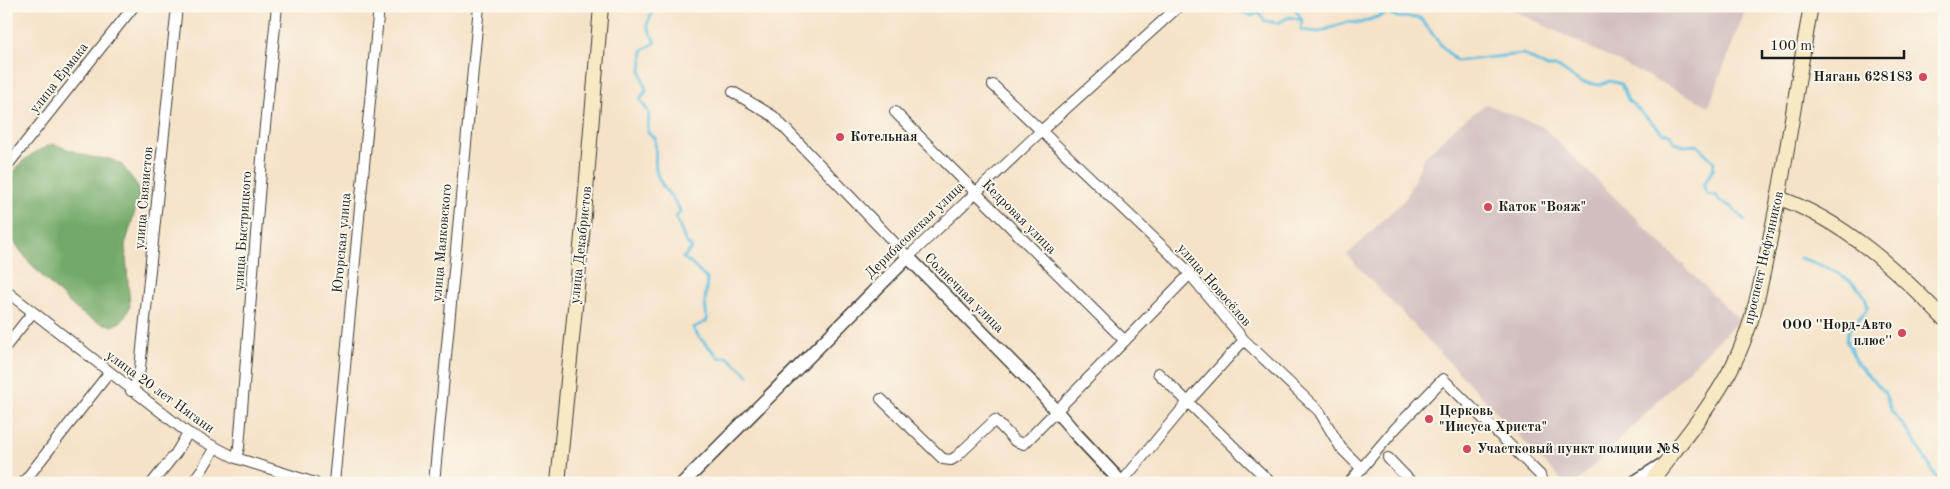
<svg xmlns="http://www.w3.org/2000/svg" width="1950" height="489" font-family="'Old Standard TT',serif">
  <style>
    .industrial { fill: #d1bfbf }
    .forest { fill: #72a967; stroke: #476242 }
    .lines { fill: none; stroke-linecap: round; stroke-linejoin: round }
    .stream { stroke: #62bfe0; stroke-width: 3 }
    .minor-casing { stroke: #3d3a36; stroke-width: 12 }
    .tertiary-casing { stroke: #3d3a36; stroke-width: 15 }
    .secondary-casing { stroke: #3d3a36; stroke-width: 16 }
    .minor { stroke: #fff; stroke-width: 10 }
    .tertiary { stroke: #fff; stroke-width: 12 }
    .secondary { stroke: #f6e9c3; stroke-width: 14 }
    .poi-dot { fill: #d1495b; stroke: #fbf7ec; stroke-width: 2 }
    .labels { text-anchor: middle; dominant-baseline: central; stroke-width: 4; stroke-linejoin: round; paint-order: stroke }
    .poi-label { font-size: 14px; font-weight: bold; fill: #1c1c1c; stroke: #fbf7ec; text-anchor: start }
    .street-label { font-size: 14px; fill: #1c1c1c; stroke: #fbf7ec }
  </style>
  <rect width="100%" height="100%" fill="#fbf7ec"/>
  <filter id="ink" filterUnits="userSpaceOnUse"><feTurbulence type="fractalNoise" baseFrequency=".02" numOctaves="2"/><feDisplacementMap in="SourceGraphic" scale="10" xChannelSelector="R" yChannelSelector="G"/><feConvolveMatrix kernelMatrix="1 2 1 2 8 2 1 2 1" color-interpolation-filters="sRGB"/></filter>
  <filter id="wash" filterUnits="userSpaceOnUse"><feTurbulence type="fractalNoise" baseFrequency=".0096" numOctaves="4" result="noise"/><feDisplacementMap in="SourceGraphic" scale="20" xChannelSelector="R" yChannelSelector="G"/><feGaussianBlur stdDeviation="1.12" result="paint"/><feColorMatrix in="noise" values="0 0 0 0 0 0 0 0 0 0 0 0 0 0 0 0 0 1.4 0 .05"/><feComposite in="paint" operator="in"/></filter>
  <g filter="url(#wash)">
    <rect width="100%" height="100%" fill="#f5e2c7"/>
    <path class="industrial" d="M 1505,6 L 1747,6 L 1709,106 Z
      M 1486,104 L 1543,127 L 1738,319 L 1735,324 L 1576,483 L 1564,483 L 1347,255 L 1406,198 L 1424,157 L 1459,124 Z"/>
    <path class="forest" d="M 53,144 L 90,157 L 110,159 L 122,165 L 138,186 L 139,198 L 125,245 L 130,306 L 124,319 L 114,326 C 84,321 72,305 51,285 C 35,269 16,249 7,228 C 5,221 6,212 6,205 C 6,171 23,156 53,144 Z"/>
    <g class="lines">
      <path class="stream" d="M 655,6 L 647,25 L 655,43 L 643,50 L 641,71 L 646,91 L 640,99 L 649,113 L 648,133 L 655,138 C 656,149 655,160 656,170 C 659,186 674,197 680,211 L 676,218 L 686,242 L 692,248 L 683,258 C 693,263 698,272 707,279 L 705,302 L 707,321 L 693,328 C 699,340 711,347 719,358 L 728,357 L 748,375
        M 741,6 L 745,9 L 753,6
        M 1293,6 L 1302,20 L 1301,30 L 1319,32 L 1347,22 L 1360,23 L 1388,13 L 1398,17 L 1420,18 C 1432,32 1442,50 1457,61 L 1523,54 L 1547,67 L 1558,67 L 1580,82 L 1600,85 L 1610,81 L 1621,84 L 1628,100 L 1663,133 L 1670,134 L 1675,143 L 1684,146 L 1697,145 L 1714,162 L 1713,170 L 1703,185 L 1707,194 L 1717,196 L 1719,201 L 1732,207 L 1745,221
        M 1234,8 L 1252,16 L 1258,12 L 1265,21 L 1278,23 L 1289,17 L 1302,20
        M 1800,258 C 1821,264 1870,283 1867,309 L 1848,332 L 1846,340 L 1858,365 L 1884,391 L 1892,412 L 1908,431 L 1940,483"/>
    </g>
  </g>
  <g filter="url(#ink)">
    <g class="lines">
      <defs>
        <path id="minor" d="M 993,85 L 1184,267 L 1244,340 L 1319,411 L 1341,448 L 1362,469
          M 733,92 L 773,116 L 908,257 L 1040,132 L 1177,8
          M 895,112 L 1125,341
          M 6,167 L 134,6
          M 6,291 L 188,433 L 236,458 L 315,483
          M 6,346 L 33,312
          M 1158,373 L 1271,483
          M 131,391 L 138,380 L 140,368 L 177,6
          M 881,399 L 943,459 L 951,460 L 956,457 L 995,420 L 1015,441 L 1024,444 L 1190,274
          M 236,458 L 239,447 L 263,146 L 277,6
          M 1388,458 L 1412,483
          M 23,483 L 109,373
          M 152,483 L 176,453 L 188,433
          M 192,483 L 203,468 L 214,449
          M 334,483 L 379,6
          M 434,483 L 479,6
          M 1121,483 L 1188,402 L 1244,340
          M 1349,483 L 1395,429 L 1443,379 L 1540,475 L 1542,483"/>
        <path id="tertiary" d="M 683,483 L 908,257 L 1035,386 L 1076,434 L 1122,483
          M 1633,483 L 1663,464"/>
        <path id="secondary" d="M 1779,198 C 1844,221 1897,270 1944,319
          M 558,483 L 584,215 L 601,6
          M 1650,483 C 1679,444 1711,408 1733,365 C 1754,324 1762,279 1771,234 C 1787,159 1797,82 1811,6"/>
      </defs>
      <use href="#minor" class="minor-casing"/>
      <use href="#tertiary" class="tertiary-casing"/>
      <use href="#secondary" class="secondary-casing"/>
      <use href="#minor" class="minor"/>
      <use href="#tertiary" class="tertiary"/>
      <use href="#secondary" class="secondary"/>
    </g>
  </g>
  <g class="poi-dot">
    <circle cx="1923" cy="77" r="5"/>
    <circle cx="840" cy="137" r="5"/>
    <circle cx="1488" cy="207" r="5"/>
    <circle cx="1902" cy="333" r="5"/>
    <circle cx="1429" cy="419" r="5"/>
    <circle cx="1467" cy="449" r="5"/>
  </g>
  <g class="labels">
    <g class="poi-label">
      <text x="1913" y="77" text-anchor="end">Нягань 628183</text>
      <text x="850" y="137">Котельная</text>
      <text x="1498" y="207">Каток "Вояж"</text>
      <text x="1892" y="325" text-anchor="end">ООО ''Норд-Авто<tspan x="1892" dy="16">плюс''</tspan></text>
      <text x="1439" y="411">Церковь<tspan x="1439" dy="16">"Иисуса Христа"</tspan></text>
      <text x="1477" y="449">Участковый пункт полиции №8</text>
    </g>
    <g class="street-label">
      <text transform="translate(59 78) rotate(-52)">улица Ермака</text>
      <text transform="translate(144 198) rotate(-85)">улица Связистов</text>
      <text transform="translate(1019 217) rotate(45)">Кедровая улица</text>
      <text transform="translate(915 230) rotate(-44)">Дерибасовская улица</text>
      <text transform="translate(243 231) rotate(-86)">улица Быстрицкого</text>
      <text transform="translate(342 243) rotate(-85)">Югорская улица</text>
      <text transform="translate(442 243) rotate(-85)">улица Маяковского</text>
      <text transform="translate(581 245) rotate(-84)">улица Декабристов</text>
      <text transform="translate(1764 258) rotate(-77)">проспект Нефтяников</text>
      <text transform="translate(1214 285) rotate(49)">улица Новосёлов</text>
      <text transform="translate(964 293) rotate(45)">Солнечная улица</text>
      <text transform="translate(160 392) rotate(36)">улица 20 лет Нягани</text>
    </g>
  </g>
  <rect width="1950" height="489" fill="none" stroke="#fbf7ec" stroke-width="25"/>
  <path d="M1762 50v8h142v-8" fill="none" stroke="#1c1c1c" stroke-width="2.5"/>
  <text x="1770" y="50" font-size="15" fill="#1c1c1c" stroke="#fbf7ec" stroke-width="4" paint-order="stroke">100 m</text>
</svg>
